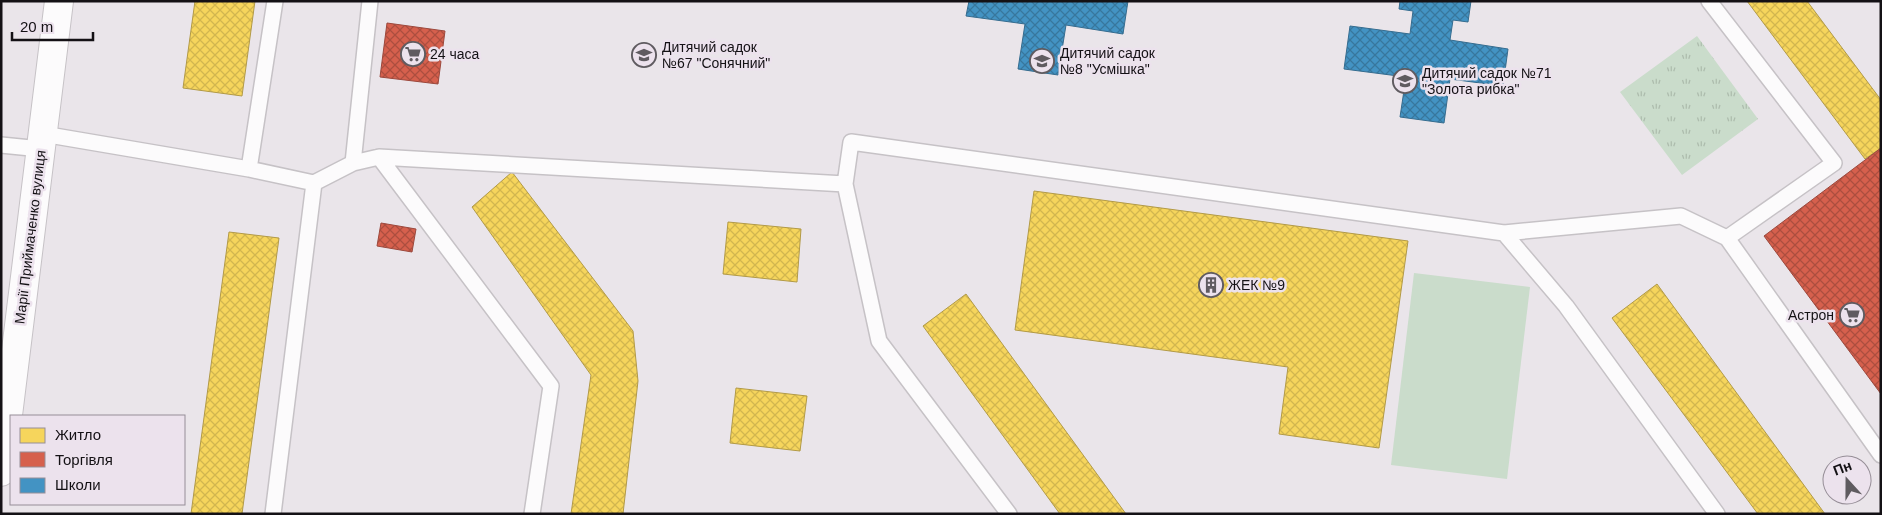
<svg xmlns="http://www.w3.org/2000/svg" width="1882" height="515" font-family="Helvetica,sans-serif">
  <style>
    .grass { fill: #cadccb }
    .park { fill: url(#park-tufts) }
    .homes { fill: url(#homes-cross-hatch); stroke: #b29a47 }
    .shops { fill: url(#shops-cross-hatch); stroke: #9c483c }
    .schools { fill: url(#schools-cross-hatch); stroke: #356c8f }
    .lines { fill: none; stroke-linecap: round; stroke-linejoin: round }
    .service-casing { stroke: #c6c2c6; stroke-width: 18 }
    .tertiary-casing { stroke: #c6c2c6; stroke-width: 30 }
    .service { stroke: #fcfbfc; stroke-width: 15 }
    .tertiary { stroke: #fcfbfc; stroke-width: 28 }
    .labels { text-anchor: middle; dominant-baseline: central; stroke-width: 5; stroke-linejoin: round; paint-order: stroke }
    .poi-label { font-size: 14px; fill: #141115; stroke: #ece2ed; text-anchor: start }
    .street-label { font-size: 14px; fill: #141115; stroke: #ece2ed }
  </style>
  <defs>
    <pattern id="park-tufts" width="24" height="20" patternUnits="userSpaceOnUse" patternTransform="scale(1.25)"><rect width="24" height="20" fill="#cadccb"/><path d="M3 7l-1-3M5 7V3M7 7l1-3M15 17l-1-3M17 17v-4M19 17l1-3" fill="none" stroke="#adbcad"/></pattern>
    <pattern id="homes-cross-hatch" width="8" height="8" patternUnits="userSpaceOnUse" patternTransform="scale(1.25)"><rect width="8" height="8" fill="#f6d55c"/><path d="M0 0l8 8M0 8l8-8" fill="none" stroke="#d2b64f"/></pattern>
    <pattern id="shops-cross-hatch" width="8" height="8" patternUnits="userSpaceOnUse" patternTransform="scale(1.25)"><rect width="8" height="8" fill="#d6604d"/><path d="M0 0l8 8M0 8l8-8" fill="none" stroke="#ac4e3f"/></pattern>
    <pattern id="schools-cross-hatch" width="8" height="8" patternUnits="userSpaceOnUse" patternTransform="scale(1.25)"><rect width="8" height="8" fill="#4393c3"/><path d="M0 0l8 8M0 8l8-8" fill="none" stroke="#37779d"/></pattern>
  </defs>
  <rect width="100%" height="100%" fill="#eae5ea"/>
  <path class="grass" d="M 1414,273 L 1530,287 L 1507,479 L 1391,465 Z"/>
  <path class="park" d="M 1697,36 L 1758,119 L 1682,175 L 1620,92 Z"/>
  <path class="homes" d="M 195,1 L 255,1 L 242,96 L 183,88 Z
    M 1747,1 L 1807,1 L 1881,100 L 1881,148 L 1865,159 Z
    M 512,172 L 633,331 L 638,381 L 623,514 L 571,514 L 591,375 L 472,207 Z
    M 1034,191 L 1408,241 L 1379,448 L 1279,434 L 1288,367 L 1015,330 Z
    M 728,222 L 801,229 L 797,282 L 723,274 Z
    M 229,232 L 279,238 L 242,514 L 191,514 Z
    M 1657,284 L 1825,514 L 1758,514 L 1612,318 Z
    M 966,294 L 1126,514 L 1060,514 L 923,326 Z
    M 736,388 L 807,396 L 800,451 L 730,443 Z"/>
  <path class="shops" d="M 387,23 L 445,31 L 438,84 L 380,77 Z
    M 1881,148 L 1881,394 L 1764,236 Z
    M 381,223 L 416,229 L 412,252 L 377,246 Z"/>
  <path class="schools" d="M 969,1 L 1128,1 L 1123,34 L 1066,25 L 1058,75 L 1018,69 L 1025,24 L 966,16 Z
    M 1400,1 L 1471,1 L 1468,22 L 1453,20 L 1450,40 L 1508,49 L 1503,86 L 1450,79 L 1444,123 L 1400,117 L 1406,77 L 1344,69 L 1350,26 L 1410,34 L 1413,11 L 1399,9 Z"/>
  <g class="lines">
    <defs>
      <path id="service" d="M 1709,1 L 1834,163 L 1727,238
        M 43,134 L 249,169 L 275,1
        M 1,145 L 41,149
        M 379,157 L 845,184
        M 353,163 L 370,1
        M 249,169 L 314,183 L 353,163 L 379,157 L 551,386 L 532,514
        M 1504,233 L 1681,216 L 1727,238 L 1881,455
        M 273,514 L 314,183
        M 1009,514 L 879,341 L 845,184 L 851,142 L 1504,233 L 1566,306 L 1717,514"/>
      <path id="tertiary" d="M 1,472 L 59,1"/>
    </defs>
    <use href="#service" class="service-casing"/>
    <use href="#tertiary" class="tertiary-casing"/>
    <use href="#service" class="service"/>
    <use href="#tertiary" class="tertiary"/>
  </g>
  <defs>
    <symbol id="supermarket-ring" viewBox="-11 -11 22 22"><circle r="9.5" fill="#ece2ed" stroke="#5f5b60" stroke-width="1.5"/><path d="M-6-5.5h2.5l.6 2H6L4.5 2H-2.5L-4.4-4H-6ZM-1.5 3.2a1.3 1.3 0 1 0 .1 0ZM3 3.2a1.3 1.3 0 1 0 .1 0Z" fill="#5f5b60"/></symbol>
    <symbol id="school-ring" viewBox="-11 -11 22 22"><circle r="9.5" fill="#ece2ed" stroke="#5f5b60" stroke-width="1.5"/><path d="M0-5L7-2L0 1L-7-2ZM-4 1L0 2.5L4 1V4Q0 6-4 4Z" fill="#5f5b60"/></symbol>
    <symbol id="building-ring" viewBox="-11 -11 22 22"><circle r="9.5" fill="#ece2ed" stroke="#5f5b60" stroke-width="1.5"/><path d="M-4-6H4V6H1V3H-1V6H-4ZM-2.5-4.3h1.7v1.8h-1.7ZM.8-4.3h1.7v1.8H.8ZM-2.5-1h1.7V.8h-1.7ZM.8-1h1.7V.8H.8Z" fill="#5f5b60"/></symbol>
  </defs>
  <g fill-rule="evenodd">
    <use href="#supermarket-ring" x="399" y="40" width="28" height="28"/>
    <use href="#school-ring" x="630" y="41" width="28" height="28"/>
    <use href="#school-ring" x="1028" y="47" width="28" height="28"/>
    <use href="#school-ring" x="1391" y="67" width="28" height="28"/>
    <use href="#building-ring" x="1197" y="271" width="28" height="28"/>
    <use href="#supermarket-ring" x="1838" y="301" width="28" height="28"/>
  </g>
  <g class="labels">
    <g class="poi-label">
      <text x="662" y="47">Дитячий садок<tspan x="662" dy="16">№67 "Сонячний"</tspan></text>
      <text x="1060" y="53">Дитячий садок<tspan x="1060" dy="16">№8 "Усмішка"</tspan></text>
      <text x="430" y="54">24 часа</text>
      <text x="1422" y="73">Дитячий садок №71<tspan x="1422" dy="16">"Золота рибка"</tspan></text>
      <text x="1228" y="285">ЖЕК №9</text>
      <text x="1834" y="315" text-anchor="end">Астрон</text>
    </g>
    <g class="street-label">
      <text transform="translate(30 237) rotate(-83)">Марії Приймаченко вулиця</text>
    </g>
  </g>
  <rect width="1882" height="515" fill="none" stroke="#141115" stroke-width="5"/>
  <rect x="10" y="415" width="175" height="90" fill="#ece2ed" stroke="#968e97"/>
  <rect x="20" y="428" width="25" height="15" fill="#f6d55c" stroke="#968e97"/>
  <text x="55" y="440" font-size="15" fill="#141115">Житло</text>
  <rect x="20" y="452" width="25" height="15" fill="#d6604d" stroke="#968e97"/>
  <text x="55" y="465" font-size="15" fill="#141115">Торгівля</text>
  <rect x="20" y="478" width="25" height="15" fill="#4393c3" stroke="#968e97"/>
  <text x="55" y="490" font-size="15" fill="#141115">Школи</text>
  <g transform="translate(1847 480) rotate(339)"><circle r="24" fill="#ece2ed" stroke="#968e97"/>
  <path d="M0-4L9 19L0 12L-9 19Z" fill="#5f5b60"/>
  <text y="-8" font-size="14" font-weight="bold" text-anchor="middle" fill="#141115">Пн</text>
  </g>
  <path d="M12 32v8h81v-8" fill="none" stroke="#141115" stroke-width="2.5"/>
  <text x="20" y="32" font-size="15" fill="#141115" stroke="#ece2ed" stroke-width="4" paint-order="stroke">20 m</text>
</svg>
